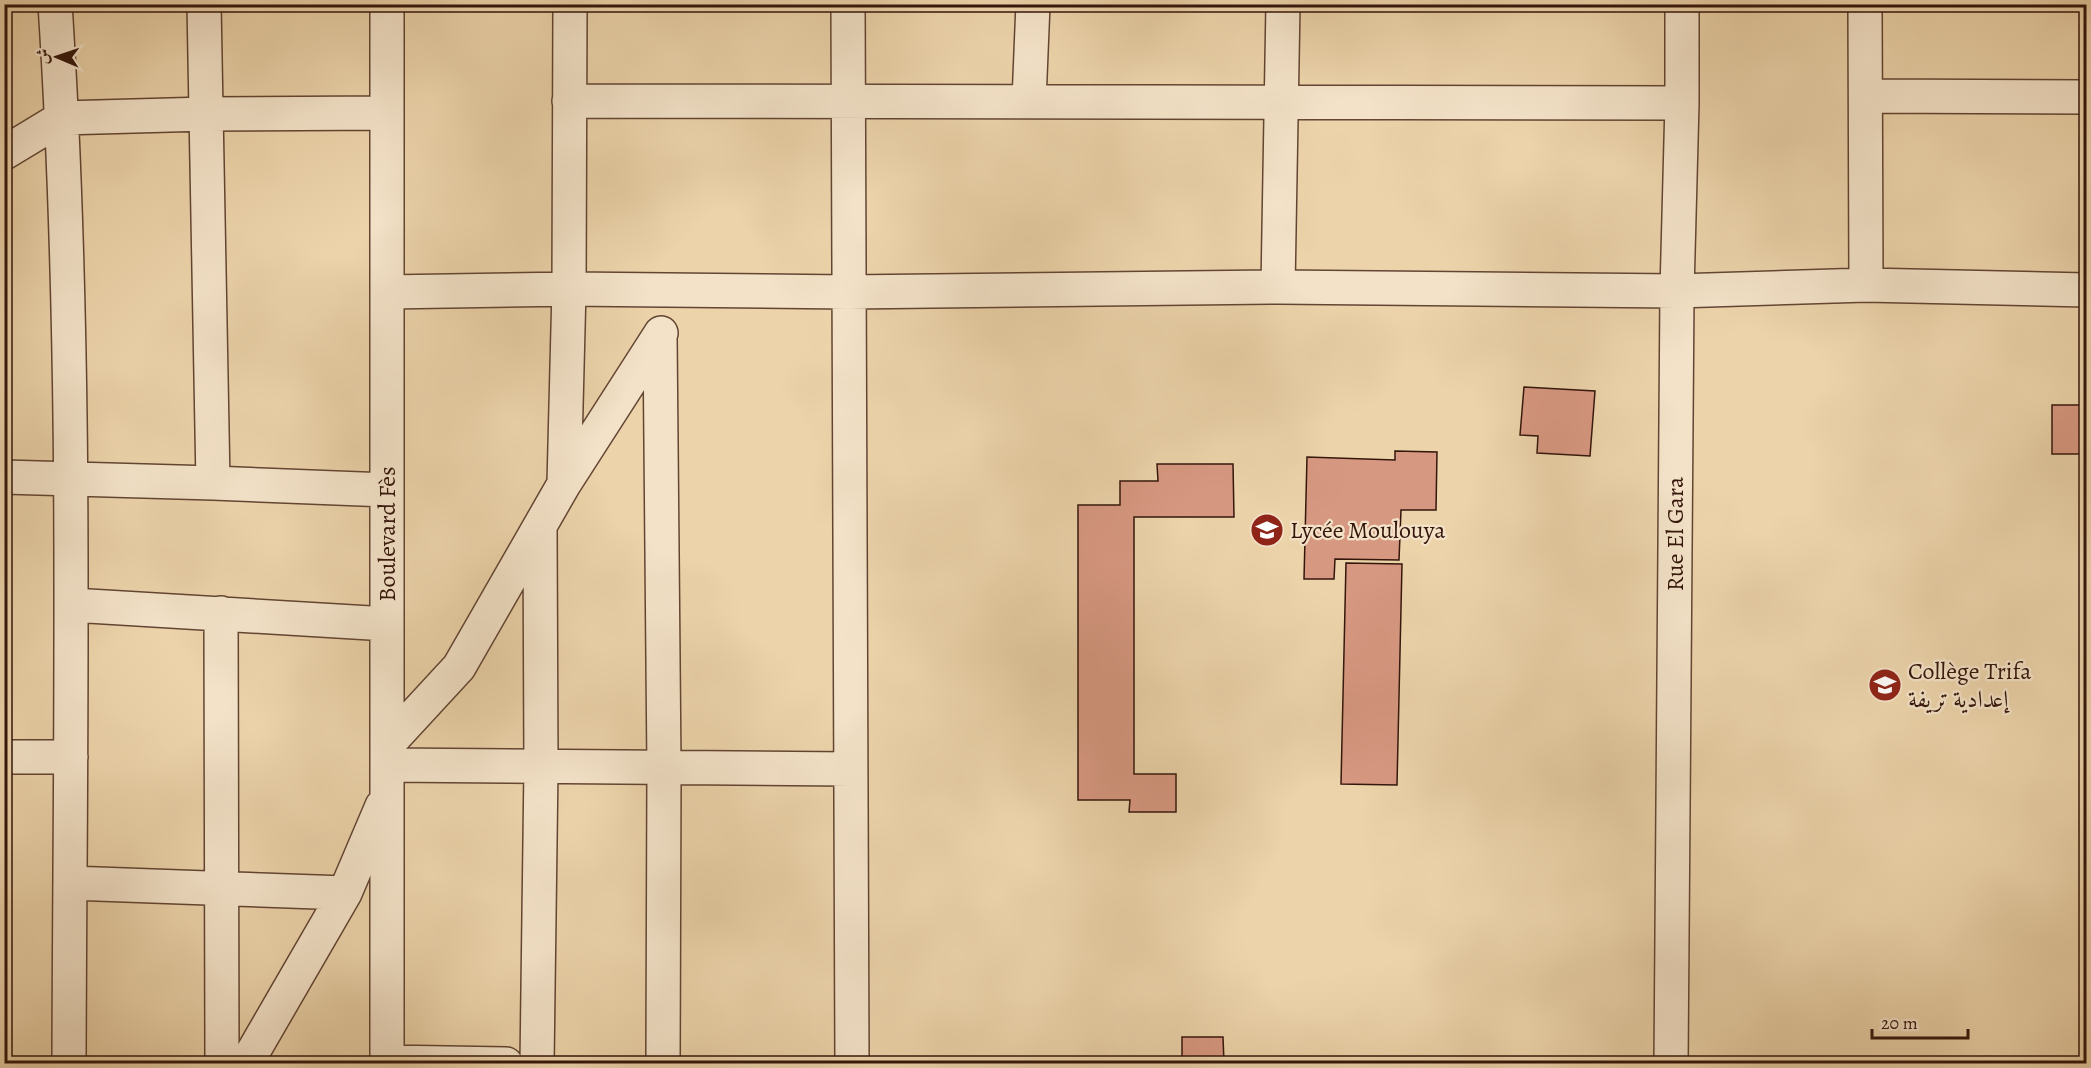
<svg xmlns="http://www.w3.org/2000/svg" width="2091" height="1068" font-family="Alegreya,Amiri,serif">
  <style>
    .building { fill: #d79881; stroke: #34160b; stroke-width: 1.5 }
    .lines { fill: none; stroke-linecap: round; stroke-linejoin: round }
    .minor-casing { stroke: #624533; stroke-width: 36 }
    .minor { stroke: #f3e2c8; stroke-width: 33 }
    .labels { text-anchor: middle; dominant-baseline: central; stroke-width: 4.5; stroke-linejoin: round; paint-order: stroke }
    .poi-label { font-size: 24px; fill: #34160b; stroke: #f3e2c8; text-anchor: start }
    .street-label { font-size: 24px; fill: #34160b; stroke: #f3e2c8 }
  </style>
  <rect width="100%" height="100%" fill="#ecd3aa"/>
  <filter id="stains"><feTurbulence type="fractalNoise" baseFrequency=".00333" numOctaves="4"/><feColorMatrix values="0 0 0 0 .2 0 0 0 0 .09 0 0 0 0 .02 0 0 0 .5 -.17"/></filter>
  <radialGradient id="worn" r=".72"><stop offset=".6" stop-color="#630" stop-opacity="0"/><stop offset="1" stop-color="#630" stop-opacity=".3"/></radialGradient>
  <path class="building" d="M 1524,387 L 1595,391 L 1590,456 L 1537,453 L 1538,436 L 1520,435 Z
    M 2052,405 L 2086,405 L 2086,454 L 2052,454 Z
    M 1395,451 L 1437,452 L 1436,510 L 1401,510 L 1399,560 L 1335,559 L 1334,579 L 1304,579 L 1307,457 L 1395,460 Z
    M 1157,464 L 1233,464 L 1234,517 L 1134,517 L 1134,774 L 1176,774 L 1176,812 L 1129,812 L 1130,800 L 1078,800 L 1078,505 L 1120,505 L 1120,481 L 1158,481 Z
    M 1346,563 L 1402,564 L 1397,785 L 1341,784 Z
    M 1182,1037 L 1223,1037 L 1224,1063 L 1235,1064 L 1167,1064 L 1182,1062 Z"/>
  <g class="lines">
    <defs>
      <path id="minor" d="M 55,4 C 78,357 70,710 69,1064
        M 204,4 L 213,483
        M 848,4 L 852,1064
        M 1865,4 L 1866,285
        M 1866,96 L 2086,97
        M 569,101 L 1682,103
        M 1029,101 L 1033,4
        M 4,153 L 62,118 L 206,114 L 387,113
        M 1278,287 L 1283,4
        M 387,292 L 569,289 L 848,292 L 1278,287 L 1677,291 L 1866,285 L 2086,290
        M 660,336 L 664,768 L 663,1064
        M 4,477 L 213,483 L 387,490
        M 564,484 L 569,289 L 570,4
        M 72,605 L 387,624
        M 221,613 L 222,1064
        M 387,745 L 459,667 L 564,484 L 661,333
        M 4,757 L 71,757
        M 387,765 L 850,769
        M 70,883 L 345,893
        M 387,1062 L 506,1064
        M 246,1064 L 345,893 L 382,806
        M 387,1064 L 387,4
        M 537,1064 L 541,767 L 540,530
        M 1671,1064 L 1677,291 L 1682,103 L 1682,4"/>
    </defs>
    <use href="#minor" class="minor-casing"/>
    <use href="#minor" class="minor"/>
  </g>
  <defs>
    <symbol id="school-disc" viewBox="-11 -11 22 22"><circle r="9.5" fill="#8f2418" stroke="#f3e2c8"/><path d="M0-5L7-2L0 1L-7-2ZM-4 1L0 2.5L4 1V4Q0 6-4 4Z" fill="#fff"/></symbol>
  </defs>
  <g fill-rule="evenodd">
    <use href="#school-disc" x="1248" y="511" width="38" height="38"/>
    <use href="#school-disc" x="1866" y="666" width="38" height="38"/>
  </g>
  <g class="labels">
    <g class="poi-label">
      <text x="1290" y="530">Lycée Moulouya</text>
      <text x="1908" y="671">Collège Trifa<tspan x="1908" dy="28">إعدادية تريفة</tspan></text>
    </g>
    <g class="street-label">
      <text transform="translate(387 534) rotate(-90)">Boulevard Fès</text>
      <text transform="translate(1675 534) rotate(-90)">Rue El Gara</text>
    </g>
  </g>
  <rect width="2091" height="1068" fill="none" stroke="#ecd3aa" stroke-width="24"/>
  <rect x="6" y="6" width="2079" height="1056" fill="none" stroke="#34160b" stroke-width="3"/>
  <rect x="12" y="12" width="2067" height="1044" fill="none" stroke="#34160b" stroke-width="1.5"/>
  <g transform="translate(57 57) rotate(272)" stroke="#f3e2c8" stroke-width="4.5" paint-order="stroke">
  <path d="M0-4.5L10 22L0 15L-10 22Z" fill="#34160b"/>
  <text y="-9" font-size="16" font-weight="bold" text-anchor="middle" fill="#34160b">ش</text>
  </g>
  <path d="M1872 1029v9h96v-9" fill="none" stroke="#34160b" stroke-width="3"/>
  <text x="1881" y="1029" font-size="18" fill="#34160b" stroke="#f3e2c8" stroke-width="4.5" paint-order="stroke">20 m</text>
  <rect width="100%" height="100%" filter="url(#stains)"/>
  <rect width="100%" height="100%" fill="url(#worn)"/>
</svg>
